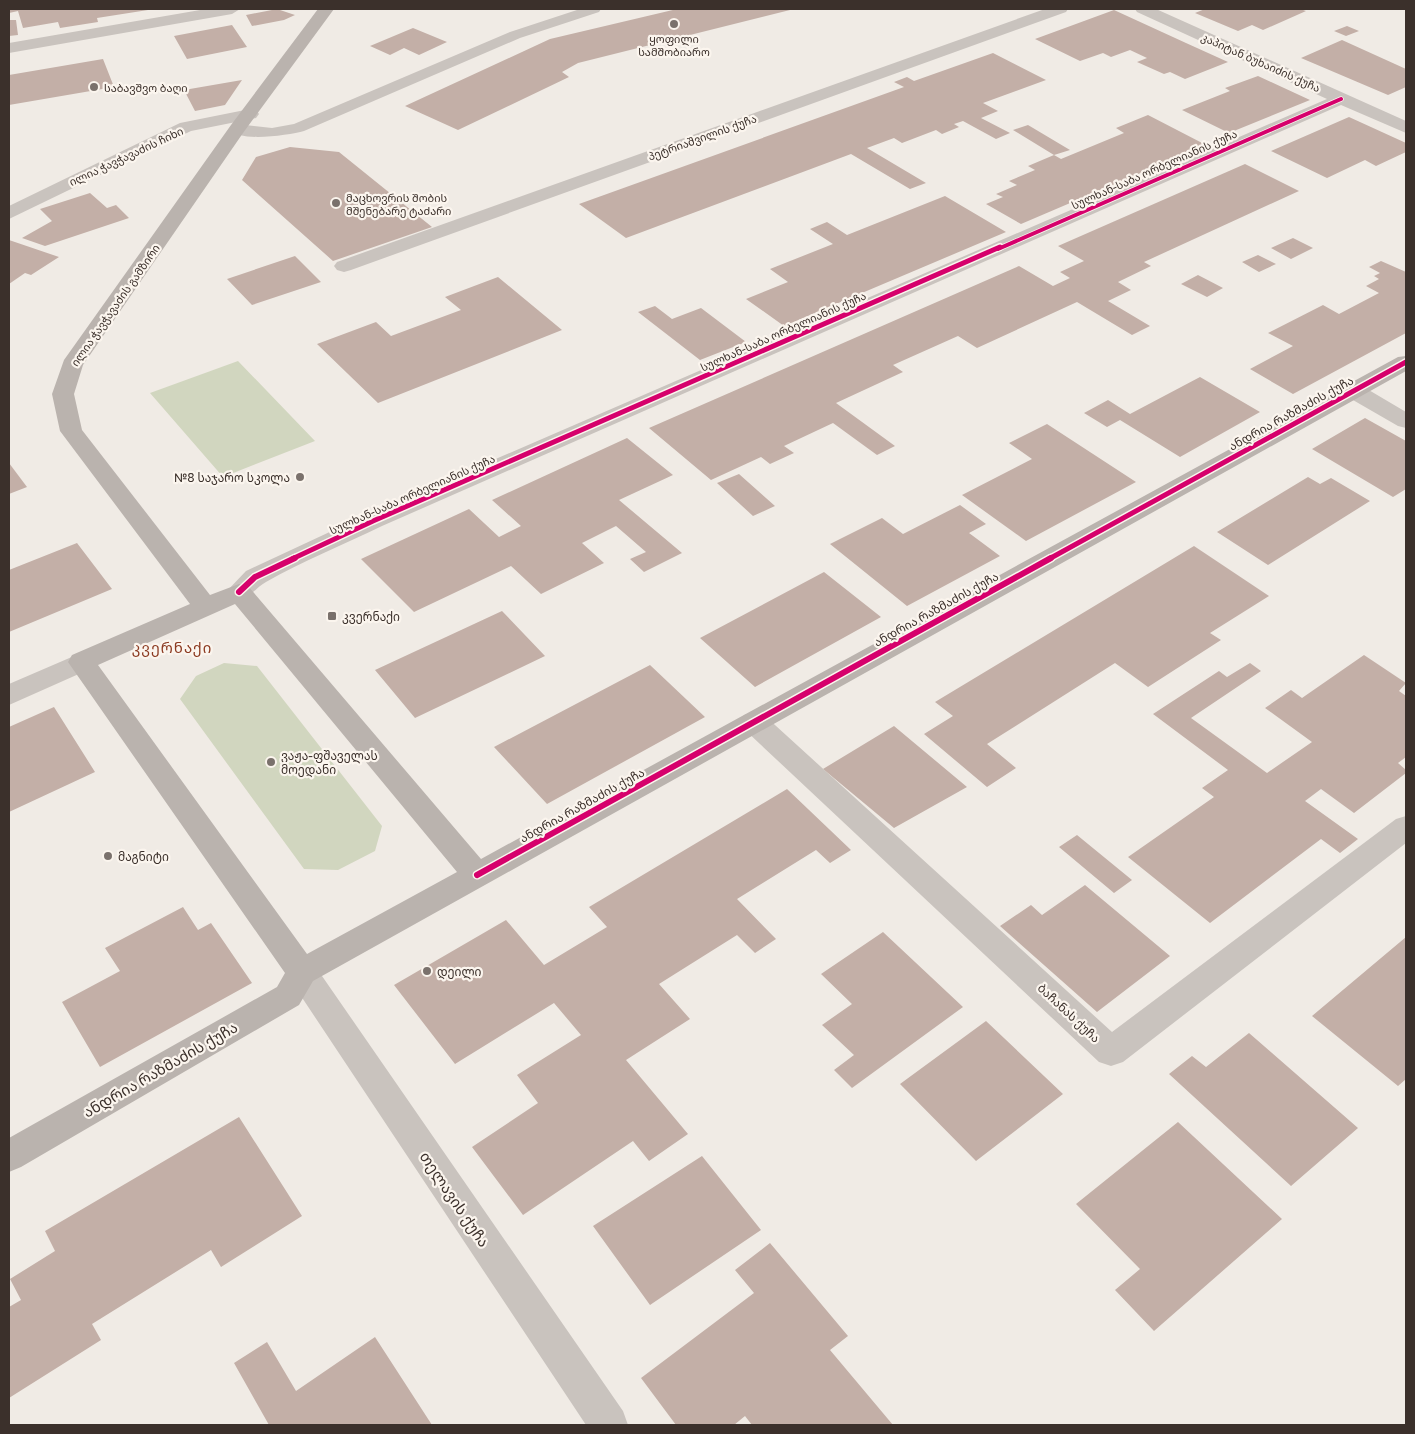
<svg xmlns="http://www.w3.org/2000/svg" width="1415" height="1434" font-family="'Golos Text','Noto Sans Georgian',sans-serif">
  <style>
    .green { fill: #d1d6bf }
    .building { fill: #c3afa7 }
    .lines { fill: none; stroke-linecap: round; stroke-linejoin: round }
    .lane { fill: #c9c3be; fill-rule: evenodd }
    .street { fill: #c9c3be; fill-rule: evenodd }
    .secondary { fill: #bab3ae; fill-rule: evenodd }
    .cycleway-far2-casing { stroke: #fbf5ee; stroke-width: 5.5 }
    .cycleway-far1-casing { stroke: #fbf5ee; stroke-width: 8 }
    .cycleway-casing { stroke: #fbf5ee; stroke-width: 9 }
    .cycleway-far2 { stroke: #d6006c; stroke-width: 4 }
    .cycleway-far1 { stroke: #d6006c; stroke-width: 5 }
    .cycleway { stroke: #d6006c; stroke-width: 6 }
    .poi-dot { fill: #7a716c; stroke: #fbf5ee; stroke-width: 2 }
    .labels { text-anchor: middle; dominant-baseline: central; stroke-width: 4.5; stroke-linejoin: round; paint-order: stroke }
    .far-poi-label { font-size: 11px; fill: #3b302b; stroke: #fbf5ee; text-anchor: start }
    .far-street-label { font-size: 11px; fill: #3b302b; stroke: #fbf5ee }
    .street-label { font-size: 12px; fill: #3b302b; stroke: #fbf5ee }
    .poi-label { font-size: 12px; fill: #3b302b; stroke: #fbf5ee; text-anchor: start }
    .quarter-label { font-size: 15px; letter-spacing: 1px; fill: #8c3b22; stroke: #fbf5ee }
    .near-street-label { font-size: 15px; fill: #3b302b; stroke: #fbf5ee }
  </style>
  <rect width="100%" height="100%" fill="#f0ebe5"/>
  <path class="green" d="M 238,361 L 315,441 L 223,477 L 150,393 Z
    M 224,663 L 257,666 L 382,826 L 375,851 L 338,870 L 304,869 L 180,699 L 196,676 Z"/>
  <path class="building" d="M 9,9 L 147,9 L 148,10 L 97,18 L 98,22 L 60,28 L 58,22 L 23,28 L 18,11 L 9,13 Z
    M 277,9 L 295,15 L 284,20 L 252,26 L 246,15 Z
    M 677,9 L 794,9 L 578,63 L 562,72 L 569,77 L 458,130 L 405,106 L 550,39 Z
    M 1205,9 L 1300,9 L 1306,11 L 1263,30 L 1252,25 L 1238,31 L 1195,13 Z
    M 1114,10 L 1186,43 L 1228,62 L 1185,79 L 1170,72 L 1164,74 L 1137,62 L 1147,58 L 1130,50 L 1111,57 L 1103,53 L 1080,61 L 1035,39 Z
    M 9,20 L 16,20 L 18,35 L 9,36 Z
    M 232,25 L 247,47 L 187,59 L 174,36 Z
    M 1347,26 L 1359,31 L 1346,36 L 1334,31 Z
    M 413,28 L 447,42 L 419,55 L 404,48 L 390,55 L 370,46 Z
    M 1342,40 L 1406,69 L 1406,87 L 1388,95 L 1301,58 Z
    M 993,53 L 1046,80 L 983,103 L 998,111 L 981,118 L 1010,133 L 996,139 L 963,121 L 954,124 L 959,127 L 942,134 L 936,130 L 902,143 L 894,138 L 867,148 L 926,183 L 910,189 L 851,154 L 626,238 L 579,204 L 904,87 L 894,82 L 907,77 L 914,81 Z
    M 103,59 L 114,87 L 9,105 L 9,75 Z
    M 1258,76 L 1310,100 L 1229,133 L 1182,110 L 1230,91 L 1225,88 Z
    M 242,80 L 225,105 L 195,111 L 184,90 Z
    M 1148,115 L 1206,145 L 1021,224 L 986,204 L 1003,197 L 996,194 L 1017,185 L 1009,181 L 1035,170 L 1028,166 L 1054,155 L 1013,130 L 1028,125 L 1070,150 L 1054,155 L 1061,159 L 1124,133 L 1116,128 Z
    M 1349,117 L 1406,143 L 1406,152 L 1376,166 L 1365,160 L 1327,178 L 1271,151 Z
    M 290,147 L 339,152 L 432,227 L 333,261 L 242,180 L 256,157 Z
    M 1245,164 L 1299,191 L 1144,262 L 1151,266 L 1118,282 L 1131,290 L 1108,301 L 1150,326 L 1132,335 L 1077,302 L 977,348 L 958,336 L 893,365 L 903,372 L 836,403 L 895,446 L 877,455 L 833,423 L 784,446 L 794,453 L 770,464 L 761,457 L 711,480 L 649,428 L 1019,266 L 1053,286 L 1070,278 L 1060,272 L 1084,261 L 1058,246 Z
    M 90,193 L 107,208 L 116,205 L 129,218 L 45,246 L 22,238 L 52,221 L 40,209 Z
    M 945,196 L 1006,232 L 784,326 L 746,299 L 788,282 L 770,269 L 833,244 L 810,229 L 827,222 L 847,235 Z
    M 1293,238 L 1313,248 L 1291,259 L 1271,248 Z
    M 9,240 L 59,257 L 31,275 L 25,273 L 9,284 Z
    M 1258,255 L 1276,264 L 1259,272 L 1242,262 Z
    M 295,256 L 321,282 L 252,305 L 227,279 Z
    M 1381,261 L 1406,272 L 1406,333 L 1293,394 L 1250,369 L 1293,346 L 1268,333 L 1323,305 L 1339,314 L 1379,293 L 1366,286 L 1379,279 L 1374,276 L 1380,273 L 1369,267 Z
    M 1198,275 L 1223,288 L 1207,297 L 1181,284 Z
    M 498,277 L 562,330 L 378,403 L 317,344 L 376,322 L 391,336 L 461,310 L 445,297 Z
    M 655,306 L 672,319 L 701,308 L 746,342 L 700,360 L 638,312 Z
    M 1200,377 L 1260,412 L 1180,457 L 1120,420 L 1107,427 L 1084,413 L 1108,400 L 1130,414 Z
    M 1365,418 L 1406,441 L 1406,489 L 1393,497 L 1312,449 Z
    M 1047,424 L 1136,482 L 1026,541 L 962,495 L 1032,459 L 1009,443 Z
    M 627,438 L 673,475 L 619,500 L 682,553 L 644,572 L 630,559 L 646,552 L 616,526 L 582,543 L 604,563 L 541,594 L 511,566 L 414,612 L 361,559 L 469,509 L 499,537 L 521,526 L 492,500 Z
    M 9,463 L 27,487 L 9,494 Z
    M 739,474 L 775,506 L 753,516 L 717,483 Z
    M 1308,477 L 1320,484 L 1331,478 L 1370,501 L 1268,565 L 1217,532 Z
    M 960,505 L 986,524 L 969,533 L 1000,556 L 907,606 L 830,544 L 882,518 L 903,534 Z
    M 77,543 L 112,589 L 9,632 L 9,570 Z
    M 1194,546 L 1269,596 L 1210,633 L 1221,640 L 1148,687 L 1115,663 L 987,744 L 1016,768 L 987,787 L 924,734 L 953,716 L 935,702 Z
    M 824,572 L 881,617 L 755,687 L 700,638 Z
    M 502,611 L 545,656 L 415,718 L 375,670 Z
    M 1364,655 L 1406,683 L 1399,691 L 1406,696 L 1406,757 L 1398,763 L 1406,770 L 1406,773 L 1354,813 L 1321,789 L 1305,801 L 1358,839 L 1340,853 L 1321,839 L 1210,923 L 1128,857 L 1214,797 L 1202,788 L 1228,770 L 1153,714 L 1219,671 L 1227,677 L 1250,663 L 1261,671 L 1191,718 L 1267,773 L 1312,742 L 1265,708 L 1291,690 L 1302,698 Z
    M 650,665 L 705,717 L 547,804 L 494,747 Z
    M 54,707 L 95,772 L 9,812 L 9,727 Z
    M 894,726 L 967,787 L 894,828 L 823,769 Z
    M 787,789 L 851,850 L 830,863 L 816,850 L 737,899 L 776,939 L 755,953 L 737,935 L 659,984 L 690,1019 L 626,1060 L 688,1134 L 649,1161 L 633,1141 L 523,1215 L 472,1147 L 538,1103 L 517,1075 L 581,1035 L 554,1003 L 455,1064 L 394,985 L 506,920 L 544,965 L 607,927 L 589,907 Z
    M 1077,835 L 1132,880 L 1114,893 L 1059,847 Z
    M 1085,885 L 1170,956 L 1097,1012 L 1000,926 L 1031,905 L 1042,915 Z
    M 183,907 L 198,930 L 211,923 L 252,983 L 100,1067 L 62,1002 L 120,971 L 105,948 Z
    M 883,932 L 963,1007 L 852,1088 L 834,1070 L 854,1055 L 822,1025 L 852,1004 L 821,974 Z
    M 1406,937 L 1406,1079 L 1398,1086 L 1312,1016 Z
    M 986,1021 L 1063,1094 L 976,1161 L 900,1084 Z
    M 1249,1033 L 1358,1128 L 1291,1186 L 1169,1074 L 1192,1056 L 1206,1067 Z
    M 239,1117 L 302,1216 L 221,1267 L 211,1250 L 92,1324 L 101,1340 L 9,1398 L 9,1307 L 21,1300 L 10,1279 L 55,1251 L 45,1231 Z
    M 1178,1122 L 1282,1219 L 1154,1331 L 1115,1290 L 1140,1269 L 1076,1204 Z
    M 702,1156 L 761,1230 L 650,1305 L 593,1226 Z
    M 770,1243 L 848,1336 L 830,1350 L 893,1425 L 752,1425 L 745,1416 L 734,1425 L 676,1425 L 641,1378 L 754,1293 L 735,1270 Z
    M 375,1337 L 432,1425 L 269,1425 L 234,1363 L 267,1342 L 296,1391 Z"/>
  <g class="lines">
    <path class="lane" d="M 580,9 L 601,9 L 599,12 L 520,38 L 304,131 C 289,135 239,143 229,129 L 237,124 L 272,128 L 294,124 L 510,32 Z"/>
    <path class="street" d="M 206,9 L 240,9 L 232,14 L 9,53 L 9,43 Z
      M 1045,9 L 1068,9 L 1066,12 L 351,270 L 344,272 L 337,270 L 334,266 L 337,262 Z
      M 1135,9 L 1156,9 L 1406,121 L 1406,133 L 1341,105 L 382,526 C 343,545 303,561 266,582 C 252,590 249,603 230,598 L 226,592 L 246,571 L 364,516 L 1327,99 L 1137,12 Z
      M 250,109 L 256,110 L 259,114 L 256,118 L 191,131 L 9,219 L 9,206 L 180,123 Z
      M 1354,384 L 1362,386 L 1406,412 L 1406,428 L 1398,426 L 1346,396 L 1343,391 L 1346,386 Z
      M 81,653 L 90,655 L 94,662 L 90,669 L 9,705 L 9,684 Z
      M 754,712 L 764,715 L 1112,1032 L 1396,819 L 1406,816 L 1406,843 L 1123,1062 L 1111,1066 L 1099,1062 L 744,729 L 740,722 L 744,715 Z
      M 302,959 L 313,963 L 623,1411 L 628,1425 L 586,1425 L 291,981 L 286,972 L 291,963 Z"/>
    <path class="secondary" d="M 318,9 L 334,9 L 243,133 L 83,365 L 74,394 L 82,430 L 210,595 L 239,584 L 248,586 L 481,859 L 1398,357 L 1406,356 L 1406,371 L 313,981 L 299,1005 L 21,1167 L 9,1172 L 9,1138 L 277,987 L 285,973 L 68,662 L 72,655 L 190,604 L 60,431 L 52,394 L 64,360 L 231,125 ZM 235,604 L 457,872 L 307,954 L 98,665 Z"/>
    <defs>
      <path id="cycleway-far2" d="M 998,249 L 1341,99"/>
      <path id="cycleway-far1" d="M 292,559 L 373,521 L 1000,247
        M 1049,559 L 1406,362"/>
      <path id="cycleway" d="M 239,592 L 255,577 L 295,558
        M 477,875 L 1051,558"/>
    </defs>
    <use href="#cycleway-far2" class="cycleway-far2-casing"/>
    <use href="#cycleway-far1" class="cycleway-far1-casing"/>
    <use href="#cycleway" class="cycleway-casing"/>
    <use href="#cycleway-far2" class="cycleway-far2"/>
    <use href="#cycleway-far1" class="cycleway-far1"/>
    <use href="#cycleway" class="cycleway"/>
  </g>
  <g class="poi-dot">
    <circle cx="674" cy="24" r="5"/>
    <circle cx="94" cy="87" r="5"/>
    <circle cx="336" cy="203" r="5"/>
    <circle cx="300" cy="477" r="5"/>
    <rect x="327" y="611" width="10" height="10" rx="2.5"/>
    <circle cx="271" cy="762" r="5"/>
    <circle cx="108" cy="856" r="5"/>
    <circle cx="427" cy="971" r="5"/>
  </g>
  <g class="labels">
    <g class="far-poi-label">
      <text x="674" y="38" text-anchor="middle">ყოფილი<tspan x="674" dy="13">სამშობიარო</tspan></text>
      <text x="104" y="87">საბავშვო ბაღი</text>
      <text x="346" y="197">მაცხოვრის შობის<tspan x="346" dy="13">მშენებარე ტაძარი</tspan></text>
    </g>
    <g class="far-street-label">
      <text transform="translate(1261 62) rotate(24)">კაპიტან ბუხაიძის ქუჩა</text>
      <text transform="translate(702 137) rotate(-20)">პეტრიაშვილის ქუჩა</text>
      <text transform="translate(126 156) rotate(-25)">ილია ჭავჭავაძის ჩიხი</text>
      <text transform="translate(1154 169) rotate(-24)">სულხან-საბა ორბელიანის ქუჩა</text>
      <text transform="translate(115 305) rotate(-55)">ილია ჭავჭავაძის გამზირი</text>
      <text transform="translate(783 331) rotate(-24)">სულხან-საბა ორბელიანის ქუჩა</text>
      <text transform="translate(412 494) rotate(-24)">სულხან-საბა ორბელიანის ქუჩა</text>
    </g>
    <g class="street-label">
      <text transform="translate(1291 413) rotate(-29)">ანდრია რაზმაძის ქუჩა</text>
      <text transform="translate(936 609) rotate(-29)">ანდრია რაზმაძის ქუჩა</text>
      <text transform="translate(582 805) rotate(-29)">ანდრია რაზმაძის ქუჩა</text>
      <text transform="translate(1069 1013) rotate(43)">ბაჩანას ქუჩა</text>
    </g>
    <g class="poi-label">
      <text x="290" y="477" text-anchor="end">№8 საჯარო სკოლა</text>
      <text x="342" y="616">კვერნაქი</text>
      <text x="281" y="755">ვაჟა-ფშაველას<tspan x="281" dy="14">მოედანი</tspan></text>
      <text x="118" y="856">მაგნიტი</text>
      <text x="437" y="971">დეილი</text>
    </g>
    <g class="quarter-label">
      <text x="172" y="647">კვერნაქი</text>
    </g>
    <g class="near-street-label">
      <text transform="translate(160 1069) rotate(-30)">ანდრია რაზმაძის ქუჩა</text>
      <text transform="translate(455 1199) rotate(56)">თელავის ქუჩა</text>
    </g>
  </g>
  <rect width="1415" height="1434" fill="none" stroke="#3b302b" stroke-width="20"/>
</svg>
